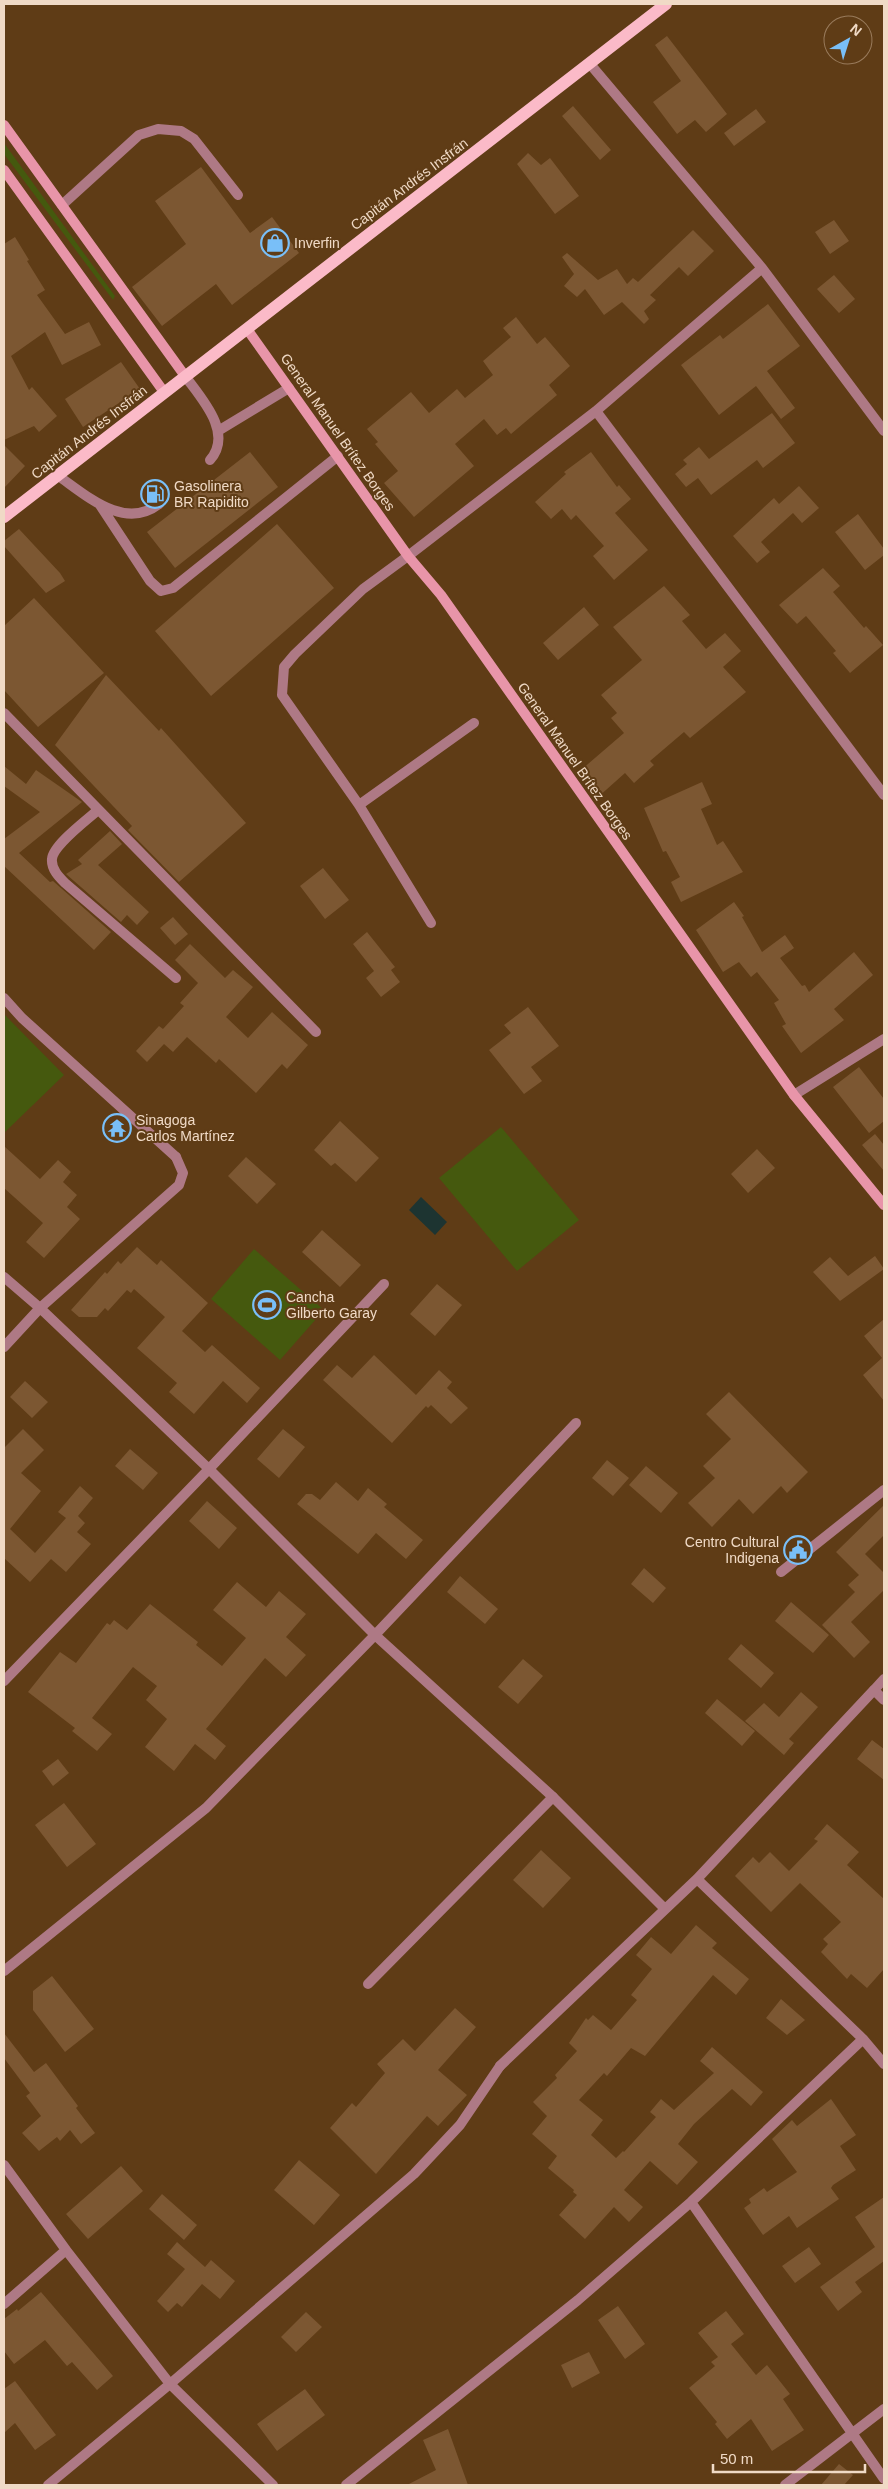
<svg xmlns="http://www.w3.org/2000/svg" width="888" height="2489" font-family="Helvetica,sans-serif">
  <style>
    .green { fill: #45590e }
    .water { fill: #1d3431 }
    .building { fill: #7c5732 }
    .lines { fill: none; stroke-linecap: round; stroke-linejoin: round }
    .lane { stroke: #ae7985; stroke-width: 10 }
    .street { stroke: #ae7985; stroke-width: 10 }
    .secondary { stroke: #e895a9; stroke-width: 10 }
    .primary { stroke: #fbbac8; stroke-width: 12 }
    .labels { text-anchor: middle; dominant-baseline: central; stroke-width: 4; stroke-linejoin: round; paint-order: stroke }
    .street-label { font-size: 14px; fill: #f0dac6; stroke: #5f3c16 }
    .poi-label { font-size: 14px; fill: #f0dac6; stroke: #5f3c16; text-anchor: start }
  </style>
  <rect width="100%" height="100%" fill="#5f3c16"/>
  <path class="green" d="M 4,143 L 115,296 L 113,300 L 4,154 Z
    M 4,1014 L 64,1075 L 4,1133 Z
    M 501,1127 L 579,1220 L 517,1271 L 439,1178 Z
    M 254,1249 L 324,1310 L 280,1360 L 211,1299 Z"/>
  <path class="water" d="M 421,1197 L 447,1222 L 435,1235 L 409,1210 Z"/>
  <path class="building" d="M 667,36 L 727,114 L 706,132 L 695,120 L 677,134 L 653,102 L 681,81 L 655,45 Z
    M 573,106 L 611,150 L 600,160 L 562,116 Z
    M 756,109 L 766,122 L 734,146 L 724,133 Z
    M 528,153 L 541,165 L 550,158 L 579,196 L 555,214 L 517,164 Z
    M 201,167 L 250,233 L 272,217 L 299,253 L 232,305 L 216,284 L 162,326 L 132,287 L 186,244 L 155,201 Z
    M 834,220 L 849,241 L 830,254 L 815,232 Z
    M 693,230 L 714,251 L 688,276 L 679,267 L 650,295 L 656,300 L 644,311 L 649,319 L 644,324 L 622,302 L 604,315 L 585,289 L 577,297 L 564,286 L 574,274 L 562,257 L 567,253 L 598,280 L 617,269 L 627,284 L 633,278 L 638,282 Z
    M 15,237 L 29,260 L 27,261 L 45,290 L 37,295 L 65,334 L 89,322 L 101,345 L 62,365 L 45,332 L 11,356 L 29,390 L 32,387 L 57,416 L 39,432 L 34,426 L 4,440 L 4,244 Z
    M 834,275 L 855,299 L 839,313 L 817,289 Z
    M 768,304 L 800,346 L 767,371 L 795,408 L 781,419 L 756,386 L 719,415 L 681,365 L 720,335 L 723,339 Z
    M 516,317 L 537,344 L 545,337 L 570,366 L 549,385 L 557,395 L 511,434 L 506,428 L 497,435 L 484,419 L 455,444 L 474,466 L 414,517 L 384,483 L 398,471 L 375,444 L 378,442 L 367,429 L 411,392 L 429,413 L 457,389 L 465,398 L 493,375 L 483,361 L 511,337 L 503,328 Z
    M 121,362 L 140,389 L 83,427 L 65,399 Z
    M 772,413 L 795,443 L 763,468 L 757,460 L 711,495 L 698,478 L 686,487 L 675,474 L 687,464 L 683,460 L 699,447 L 709,459 Z
    M 4,445 L 25,466 L 4,488 Z
    M 250,452 L 278,487 L 175,568 L 147,532 Z
    M 591,452 L 617,487 L 619,485 L 631,499 L 615,513 L 648,550 L 614,580 L 593,556 L 604,546 L 576,515 L 571,520 L 562,509 L 551,519 L 535,502 L 566,474 L 564,472 Z
    M 799,486 L 819,508 L 802,523 L 793,513 L 761,542 L 770,552 L 757,563 L 733,536 L 774,498 L 779,504 Z
    M 858,514 L 884,549 L 884,555 L 865,570 L 835,532 Z
    M 277,524 L 334,588 L 211,696 L 155,631 Z
    M 19,529 L 60,573 L 65,581 L 46,593 L 4,546 L 4,541 Z
    M 823,568 L 840,586 L 833,592 L 864,628 L 866,626 L 883,645 L 850,673 L 833,653 L 836,651 L 806,616 L 797,624 L 779,605 Z
    M 664,586 L 690,615 L 682,621 L 706,649 L 725,633 L 741,651 L 723,667 L 746,692 L 690,738 L 684,732 L 650,761 L 654,765 L 634,783 L 625,773 L 597,798 L 583,782 L 588,778 L 581,770 L 624,733 L 611,718 L 617,713 L 601,695 L 642,660 L 613,627 Z
    M 34,598 L 104,673 L 38,727 L 4,690 L 4,626 Z
    M 584,607 L 599,625 L 558,660 L 543,643 Z
    M 106,675 L 159,731 L 161,728 L 246,823 L 179,882 L 128,830 L 132,826 L 55,745 Z
    M 4,766 L 26,784 L 36,770 L 82,802 L 19,853 L 50,882 L 53,881 L 111,932 L 94,950 L 4,866 L 4,839 L 40,812 L 4,786 Z
    M 702,782 L 712,804 L 701,809 L 717,845 L 723,841 L 743,872 L 681,902 L 671,882 L 680,877 L 666,851 L 663,852 L 644,808 Z
    M 110,831 L 122,844 L 98,865 L 149,912 L 137,925 L 127,915 L 121,922 L 66,874 L 82,864 L 78,860 Z
    M 323,868 L 349,900 L 325,919 L 300,886 Z
    M 734,902 L 744,916 L 742,917 L 762,952 L 785,935 L 794,948 L 780,958 L 802,986 L 805,985 L 809,992 L 854,952 L 873,975 L 834,1009 L 844,1020 L 801,1053 L 782,1026 L 786,1024 L 774,1003 L 779,1000 L 757,972 L 751,977 L 739,962 L 723,972 L 696,930 Z
    M 173,917 L 188,934 L 175,945 L 160,928 Z
    M 367,932 L 395,967 L 391,970 L 400,982 L 381,997 L 366,978 L 374,971 L 353,944 Z
    M 190,944 L 225,978 L 233,970 L 253,987 L 226,1017 L 248,1038 L 272,1012 L 308,1045 L 287,1069 L 282,1064 L 256,1093 L 219,1059 L 216,1063 L 187,1037 L 173,1052 L 164,1044 L 147,1062 L 136,1051 L 159,1026 L 163,1029 L 184,1006 L 180,1003 L 198,983 L 175,960 Z
    M 528,1007 L 559,1046 L 531,1067 L 542,1081 L 524,1094 L 489,1050 L 511,1033 L 504,1025 Z
    M 859,1067 L 884,1099 L 884,1121 L 869,1133 L 833,1087 Z
    M 340,1121 L 379,1158 L 356,1182 L 335,1163 L 331,1166 L 314,1150 Z
    M 875,1134 L 884,1145 L 884,1171 L 862,1145 Z
    M 4,1146 L 40,1179 L 58,1160 L 71,1172 L 63,1182 L 77,1195 L 67,1207 L 80,1219 L 44,1258 L 26,1242 L 43,1223 L 4,1188 Z
    M 757,1149 L 775,1168 L 748,1193 L 731,1174 Z
    M 246,1157 L 276,1184 L 257,1204 L 228,1176 Z
    M 322,1230 L 361,1265 L 340,1287 L 302,1252 Z
    M 137,1247 L 157,1265 L 161,1260 L 208,1303 L 182,1331 L 205,1352 L 212,1345 L 260,1388 L 247,1403 L 223,1381 L 194,1414 L 169,1392 L 177,1383 L 137,1348 L 165,1317 L 134,1289 L 131,1293 L 127,1290 L 108,1311 L 105,1308 L 97,1317 L 79,1317 L 71,1310 L 105,1272 L 107,1274 L 118,1261 L 121,1264 Z
    M 875,1256 L 884,1269 L 840,1301 L 813,1272 L 830,1257 L 848,1276 Z
    M 437,1284 L 462,1305 L 435,1336 L 410,1314 Z
    M 884,1319 L 884,1401 L 863,1375 L 882,1358 L 864,1336 Z
    M 374,1355 L 416,1395 L 439,1370 L 452,1382 L 447,1388 L 468,1408 L 451,1424 L 431,1405 L 428,1408 L 426,1406 L 392,1443 L 323,1380 L 337,1365 L 352,1378 Z
    M 25,1381 L 48,1402 L 32,1418 L 10,1397 Z
    M 729,1392 L 808,1472 L 787,1493 L 781,1486 L 753,1514 L 739,1499 L 712,1527 L 688,1503 L 715,1478 L 703,1466 L 731,1439 L 706,1414 Z
    M 23,1429 L 44,1450 L 21,1473 L 41,1491 L 10,1529 L 35,1553 L 66,1518 L 58,1512 L 80,1486 L 93,1498 L 78,1516 L 85,1523 L 77,1532 L 91,1544 L 66,1572 L 51,1559 L 30,1582 L 4,1558 L 4,1448 Z
    M 283,1429 L 305,1447 L 279,1478 L 257,1459 Z
    M 130,1449 L 158,1473 L 143,1490 L 115,1466 Z
    M 607,1460 L 629,1478 L 613,1496 L 592,1478 Z
    M 646,1466 L 678,1493 L 661,1513 L 629,1485 Z
    M 336,1482 L 358,1501 L 368,1488 L 387,1504 L 384,1507 L 423,1540 L 406,1559 L 376,1533 L 358,1554 L 297,1504 L 306,1494 L 312,1494 L 320,1500 Z
    M 207,1501 L 237,1528 L 219,1549 L 189,1521 Z
    M 884,1505 L 884,1535 L 865,1554 L 884,1573 L 884,1590 L 851,1622 L 870,1642 L 854,1658 L 822,1625 L 855,1592 L 848,1585 L 859,1575 L 836,1552 Z
    M 644,1568 L 666,1588 L 653,1603 L 631,1584 Z
    M 460,1576 L 498,1609 L 485,1624 L 447,1592 Z
    M 237,1582 L 266,1607 L 279,1591 L 306,1614 L 286,1637 L 306,1655 L 286,1677 L 265,1658 L 206,1729 L 226,1746 L 215,1760 L 195,1744 L 174,1771 L 145,1747 L 167,1719 L 146,1700 L 157,1686 L 133,1667 L 92,1718 L 112,1734 L 97,1751 L 72,1731 L 75,1728 L 28,1692 L 60,1652 L 76,1663 L 107,1623 L 110,1625 L 114,1620 L 127,1630 L 150,1604 L 198,1642 L 196,1645 L 222,1666 L 246,1638 L 213,1610 Z
    M 791,1602 L 829,1635 L 813,1653 L 775,1621 Z
    M 741,1644 L 774,1673 L 761,1688 L 728,1659 Z
    M 523,1659 L 543,1676 L 518,1704 L 498,1687 Z
    M 801,1692 L 818,1707 L 789,1739 L 794,1743 L 784,1755 L 745,1721 L 764,1703 L 779,1717 Z
    M 717,1699 L 755,1731 L 742,1746 L 705,1713 Z
    M 872,1740 L 884,1749 L 884,1780 L 857,1759 Z
    M 58,1759 L 69,1773 L 53,1786 L 42,1771 Z
    M 64,1803 L 96,1844 L 67,1867 L 35,1825 Z
    M 827,1824 L 859,1852 L 847,1865 L 884,1899 L 884,1969 L 867,1988 L 851,1974 L 847,1979 L 821,1952 L 828,1944 L 823,1939 L 841,1922 L 800,1883 L 771,1912 L 735,1876 L 753,1857 L 759,1863 L 770,1852 L 789,1871 L 818,1841 L 814,1839 Z
    M 541,1850 L 571,1878 L 543,1908 L 513,1880 Z
    M 696,1925 L 717,1943 L 712,1948 L 749,1979 L 736,1995 L 713,1975 L 645,2056 L 631,2048 L 607,2076 L 604,2073 L 579,2100 L 603,2120 L 591,2135 L 616,2158 L 623,2151 L 624,2152 L 656,2117 L 650,2112 L 661,2099 L 674,2110 L 714,2073 L 700,2061 L 712,2047 L 763,2092 L 751,2106 L 732,2089 L 694,2124 L 678,2144 L 698,2162 L 677,2185 L 650,2161 L 624,2190 L 643,2207 L 629,2222 L 614,2207 L 585,2239 L 559,2215 L 577,2195 L 573,2192 L 574,2190 L 548,2168 L 557,2156 L 532,2134 L 547,2116 L 533,2102 L 557,2078 L 555,2075 L 577,2051 L 569,2043 L 586,2018 L 588,2020 L 593,2015 L 611,2030 L 637,2000 L 631,1995 L 652,1969 L 636,1955 L 651,1937 L 671,1954 Z
    M 52,1976 L 94,2029 L 65,2052 L 33,2010 L 33,1991 Z
    M 781,1999 L 805,2020 L 787,2035 L 766,2018 Z
    M 455,2008 L 476,2027 L 438,2070 L 467,2095 L 438,2126 L 427,2116 L 376,2174 L 330,2128 L 352,2103 L 356,2107 L 385,2073 L 377,2064 L 403,2039 L 415,2051 Z
    M 4,2033 L 34,2072 L 46,2063 L 78,2106 L 76,2108 L 95,2133 L 81,2144 L 70,2130 L 60,2141 L 57,2137 L 39,2151 L 22,2133 L 41,2116 L 26,2096 L 30,2093 L 4,2058 Z
    M 831,2099 L 856,2135 L 840,2146 L 856,2170 L 833,2185 L 831,2188 L 839,2199 L 797,2228 L 789,2216 L 763,2235 L 744,2208 L 751,2203 L 749,2199 L 764,2188 L 767,2192 L 797,2172 L 772,2139 L 792,2120 L 797,2126 Z
    M 299,2160 L 340,2195 L 314,2225 L 274,2190 Z
    M 121,2166 L 143,2191 L 88,2239 L 66,2214 Z
    M 162,2194 L 197,2225 L 184,2240 L 149,2209 Z
    M 884,2197 L 884,2261 L 855,2282 L 862,2292 L 838,2311 L 820,2287 L 875,2247 L 855,2217 Z
    M 177,2242 L 205,2267 L 211,2260 L 235,2281 L 220,2299 L 202,2284 L 182,2307 L 177,2303 L 168,2312 L 157,2301 L 185,2269 L 167,2254 Z
    M 809,2247 L 821,2264 L 795,2283 L 782,2266 Z
    M 41,2292 L 113,2376 L 97,2390 L 72,2362 L 67,2366 L 45,2340 L 14,2364 L 4,2351 L 4,2319 L 17,2309 L 18,2311 Z
    M 618,2306 L 645,2344 L 625,2359 L 598,2320 Z
    M 726,2311 L 744,2334 L 731,2344 L 756,2375 L 767,2365 L 790,2394 L 783,2399 L 804,2430 L 772,2451 L 751,2419 L 727,2439 L 715,2424 L 717,2422 L 689,2388 L 715,2366 L 711,2362 L 718,2357 L 698,2333 Z
    M 306,2312 L 322,2327 L 296,2352 L 281,2337 Z
    M 589,2352 L 600,2373 L 572,2388 L 561,2365 Z
    M 15,2381 L 56,2435 L 35,2450 L 15,2423 L 4,2433 L 4,2389 Z
    M 305,2389 L 325,2415 L 277,2451 L 257,2424 Z
    M 448,2429 L 468,2485 L 407,2485 L 436,2470 L 423,2440 Z
    M 839,2464 L 853,2475 L 844,2485 L 821,2485 Z"/>
  <g class="lines">
    <path class="lane" d="M 62,205 L 139,135 L 158,129 L 181,131 L 194,139 L 238,195
      M 185,376 C 201,398 234,433 210,460
      M 218,431 L 289,388
      M 57,475 C 86,495 124,531 159,504
      M 100,505 L 150,581 L 161,591 L 173,588 L 338,456
      M 408,556 L 363,589 L 295,654 L 284,667 L 282,695 L 359,805 L 431,923
      M 4,713 L 316,1032
      M 359,805 L 474,723
      M 98,810 C 87,820 53,845 52,859 C 51,869 59,877 65,883 L 176,978
      M 4,998 L 22,1018 L 176,1157
      M 781,1572 L 884,1490
      M 884,1679 L 874,1690 L 884,1700
      M 368,1984 L 553,1797
      M 170,2384 L 414,2174 L 460,2125 L 500,2066"/>
    <path class="street" d="M 590,64 L 762,268 L 884,431
      M 596,411 L 884,795
      M 408,556 L 596,411 L 762,268
      M 794,1095 L 884,1039
      M 4,1277 L 40,1308 L 209,1469 L 375,1635 L 553,1797 L 664,1908
      M 4,1347 L 40,1308 L 179,1185 L 183,1173 L 176,1157
      M 4,1681 L 209,1469 L 384,1284
      M 697,1879 L 863,2039 L 884,2064
      M 4,1971 L 206,1808 L 375,1635 L 576,1423
      M 500,2066 L 697,1879 L 874,1690
      M 4,2165 L 66,2250 L 170,2384 L 273,2485
      M 691,2202 L 884,2479
      M 4,2304 L 66,2250
      M 48,2485 L 170,2384
      M 346,2485 L 578,2300 L 691,2202 L 863,2039
      M 785,2485 L 884,2409"/>
    <path class="secondary" d="M 4,125 L 185,376
      M 4,170 L 164,392
      M 247,329 L 408,556 L 441,595 L 794,1095 L 884,1205"/>
    <path class="primary" d="M 4,517 L 666,4"/>
  </g>
  <defs>
    <symbol id="shop-ring" viewBox="-11 -11 22 22"><circle r="9.5" fill="#5f3c16" stroke="#79bff8" stroke-width="1.5"/><path d="M-5-2.5h2.3a2.7 3.5 0 0 1 5.4 0H5L5.5 6h-11ZM-1.5-2.5h3a1.5 2.3 0 0 0-3 0Z" fill="#79bff8"/></symbol>
    <symbol id="fuel-ring" viewBox="-11 -11 22 22"><circle r="9.5" fill="#5f3c16" stroke="#79bff8" stroke-width="1.5"/><path d="M-5.5-6h7V0h2V4h1.3V-2.5L3-4.5l.8-.8L6-3V5H2.5V1h-1V6h-7ZM-4.2-4.7v3.2H.2V-4.7Z" fill="#79bff8"/></symbol>
    <symbol id="temple-ring" viewBox="-11 -11 22 22"><circle r="9.5" fill="#5f3c16" stroke="#79bff8" stroke-width="1.5"/><path d="M0-6L5-2H3V0L6.5 2.5H4V6H1.5V3h-3V6H-4V2.5H-6.5L-3 0V-2H-5Z" fill="#79bff8"/></symbol>
    <symbol id="stadium-ring" viewBox="-11 -11 22 22"><circle r="9.5" fill="#5f3c16" stroke="#79bff8" stroke-width="1.5"/><path d="M0-5a6.5 5 0 1 0 0 10a6.5 5 0 1 0 0-10ZM-3.5-1.8h7v3.6h-7Z" fill="#79bff8"/></symbol>
    <symbol id="civic-ring" viewBox="-11 -11 22 22"><circle r="9.5" fill="#5f3c16" stroke="#79bff8" stroke-width="1.5"/><path d="M-.6-6.5H3V-4.5H.6V-3L4-1V1h2V6H-6V1h2V-1L-.6-3ZM-1.2 2.5V6h2.4V2.5Z" fill="#79bff8"/></symbol>
  </defs>
  <g fill-rule="evenodd">
    <use href="#shop-ring" x="259" y="227" width="32" height="32"/>
    <use href="#fuel-ring" x="139" y="478" width="32" height="32"/>
    <use href="#temple-ring" x="101" y="1112" width="32" height="32"/>
    <use href="#stadium-ring" x="251" y="1289" width="32" height="32"/>
    <use href="#civic-ring" x="782" y="1534" width="32" height="32"/>
  </g>
  <g class="labels">
    <g class="street-label">
      <text transform="translate(409 184) rotate(-37)">Capitán Andrés Insfrán</text>
      <text transform="translate(89 432) rotate(-38)">Capitán Andrés Insfrán</text>
      <text transform="translate(338 432) rotate(55)">General Manuel Brítez Borges</text>
      <text transform="translate(575 761) rotate(55)">General Manuel Brítez Borges</text>
    </g>
    <g class="poi-label">
      <text x="294" y="243">Inverfin</text>
      <text x="174" y="486">Gasolinera<tspan x="174" dy="16">BR Rapidito</tspan></text>
      <text x="136" y="1120">Sinagoga<tspan x="136" dy="16">Carlos Martínez</tspan></text>
      <text x="286" y="1297">Cancha<tspan x="286" dy="16">Gilberto Garay</tspan></text>
      <text x="779" y="1542" text-anchor="end">Centro Cultural<tspan x="779" dy="16">Indigena</tspan></text>
    </g>
  </g>
  <rect width="888" height="2489" fill="none" stroke="#f0dac6" stroke-width="10"/>
  <g transform="translate(848 40) rotate(39)"><circle r="24" fill="#5f3c16" stroke="#997b5c"/>
  <path d="M0-4L9 19L0 12L-9 19Z" fill="#79bff8"/>
  <text y="-8" font-size="14" font-weight="bold" text-anchor="middle" fill="#f0dac6">N</text>
  </g>
  <path d="M713 2464v8h152v-8" fill="none" stroke="#f0dac6" stroke-width="2.5"/>
  <text x="720" y="2464" font-size="15" fill="#f0dac6" stroke="#5f3c16" stroke-width="4" paint-order="stroke">50 m</text>
</svg>
